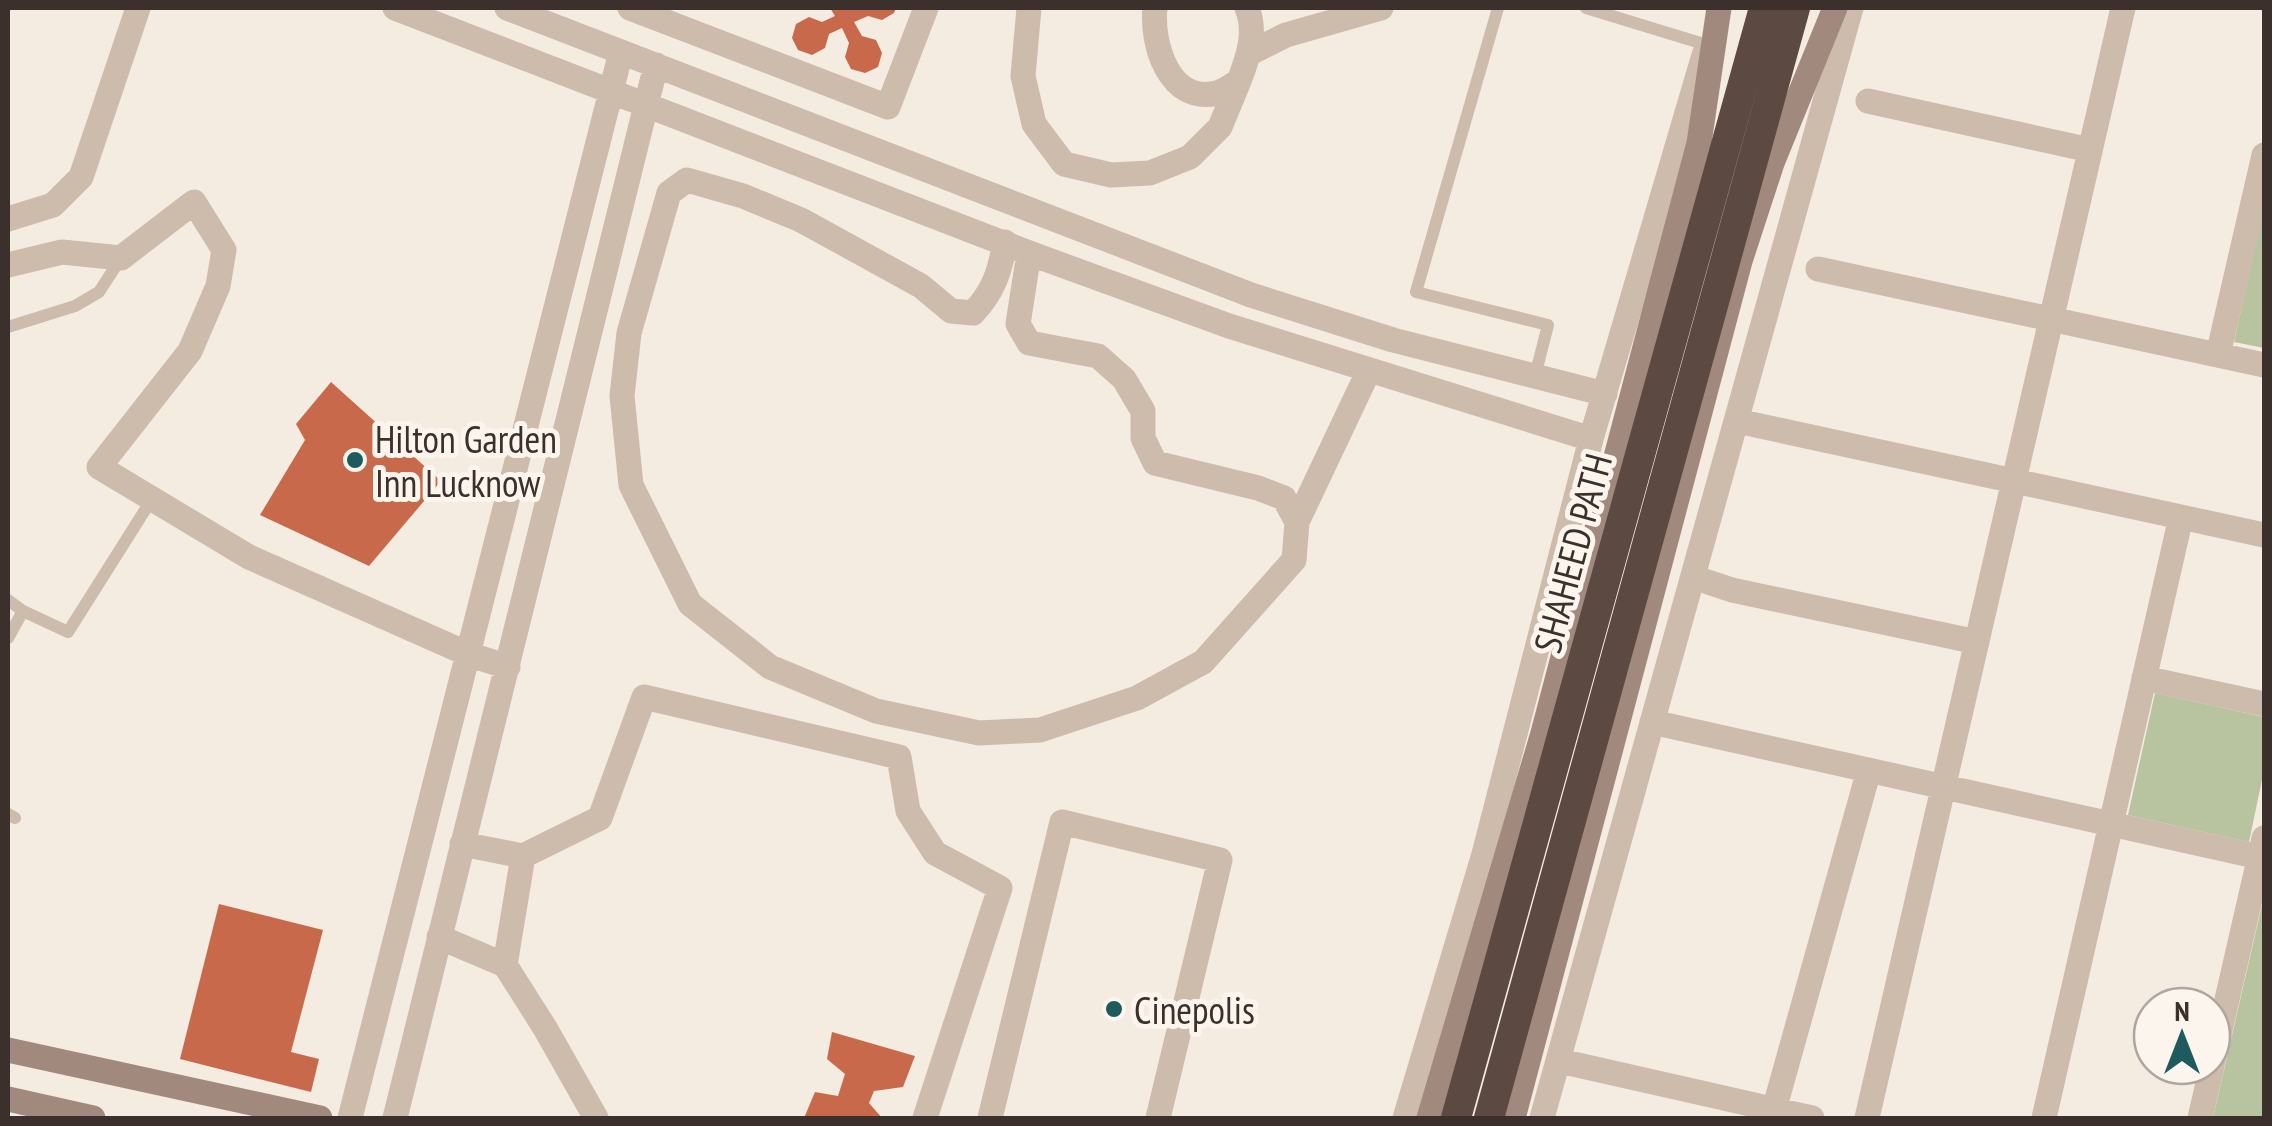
<svg xmlns="http://www.w3.org/2000/svg" width="2272" height="1126" font-family="'PT Sans Narrow',sans-serif">
  <style>
    .green { fill: #b8c4a0 }
    .building { fill: #c8694b }
    .lines { fill: none; stroke-linecap: round; stroke-linejoin: round }
    .lane { stroke: #cdbbac; stroke-width: 12 }
    .street { stroke: #cdbbac; stroke-width: 25 }
    .secondary { stroke: #a18a7d; stroke-width: 25 }
    .highway { stroke: #5c4a42; stroke-width: 30 }
    .poi-dot { fill: #1f5a5e; stroke: #fbf5ee; stroke-width: 4 }
    .labels { text-anchor: middle; dominant-baseline: central; stroke-width: 10; stroke-linejoin: round; paint-order: stroke }
    .poi-label { font-size: 38px; fill: #3b302b; stroke: #fbf5ee; text-anchor: start }
    .street-label { font-size: 38px; fill: #3b302b; stroke: #fbf5ee }
  </style>
  <rect width="100%" height="100%" fill="#f4ebe1"/>
  <path class="green" d="M 2261,220 L 2264,221 L 2264,348 L 2234,342 Z
    M 2155,693 L 2264,717 L 2264,770 L 2249,842 L 2128,815 Z
    M 2264,896 L 2264,1118 L 2213,1118 Z"/>
  <path class="building" d="M 830,8 L 847,10 L 896,8 L 894,13 L 882,20 L 868,16 L 854,22 L 862,36 L 876,40 L 882,53 L 878,67 L 865,73 L 851,69 L 845,57 L 849,43 L 842,28 L 829,34 L 825,48 L 812,55 L 798,50 L 792,38 L 796,24 L 809,17 L 822,22 L 835,16 Z
    M 331,382 L 441,481 L 369,566 L 260,515 L 305,440 L 296,424 Z
    M 219,904 L 323,930 L 291,1052 L 319,1059 L 311,1092 L 180,1059 Z
    M 832,1032 L 915,1056 L 903,1087 L 874,1091 L 869,1103 L 882,1118 L 804,1118 L 815,1092 L 838,1096 L 845,1074 L 827,1059 Z"/>
  <g class="lines">
    <path class="lane" d="M 1498,8 L 1416,292 L 1548,325 L 1535,376
      M 1586,8 L 1707,45
      M 8,327 L 75,306 L 99,292 L 121,258
      M 8,600 L 23,611
      M 8,638 L 23,611 L 68,632 L 152,499
      M 8,814 L 15,818"/>
    <path class="street" d="M 395,8 L 1029,253 L 1229,326 L 1591,439
      M 507,8 L 1251,295 L 1393,340 L 1605,394
      M 630,8 L 888,107 L 926,8
      M 1029,8 L 1023,76 L 1034,124 L 1064,164 L 1111,175 L 1150,173 L 1190,157 L 1220,127 L 1239,81
      M 1155,8 C 1151,43 1169,105 1217,93 C 1224,91 1233,85 1239,81 C 1248,58 1257,32 1247,8
      M 1250,53 L 1286,35 L 1381,8
      M 1868,101 L 2090,150
      M 8,219 L 53,205 L 81,177 L 138,8
      M 1005,242 C 1000,271 994,291 973,313 L 951,311 L 921,286 L 801,220 L 743,196 L 687,180 L 669,193 L 629,333 L 622,396 L 631,485 L 690,604 L 770,667 L 876,711 L 979,733 L 1040,730 L 1137,698 L 1203,662 L 1294,560 L 1297,522 L 1284,498 L 1258,488 L 1155,463 L 1143,438 L 1143,411 L 1124,379 L 1098,356 L 1029,343 L 1018,324 L 1029,253
      M 8,265 L 62,252 L 121,258 L 194,202 L 224,250 L 218,286 L 190,351 L 99,467 L 249,557 L 468,654 L 508,667
      M 1818,269 L 2264,365
      M 2218,355 L 2264,155
      M 1737,421 L 2264,535
      M 1297,522 L 1369,370
      M 1693,577 L 1732,590 L 1977,642
      M 2144,678 L 2264,704
      M 1652,722 L 2264,858
      M 462,844 L 523,856 L 600,818 L 644,697 L 899,757 L 908,811 L 935,853 L 1000,888 L 925,1118
      M 523,856 L 505,965 L 545,1028 L 596,1118
      M 439,937 L 505,965
      M 1560,1061 L 1812,1118
      M 2212,1065 L 2264,838
      M 1774,1110 L 1869,770
      M 350,1118 L 621,52
      M 395,1118 L 656,65
      M 990,1118 L 1062,822 L 1220,860 L 1158,1118
      M 1405,1118 L 1484,854 L 1591,439 L 1704,55
      M 1542,1118 L 1851,8
      M 1867,1118 L 2123,8
      M 2044,1118 L 2181,517
      M 2200,1118 L 2212,1066"/>
    <path class="secondary" d="M 8,1050 L 320,1118
      M 8,1099 L 93,1118
      M 1429,1118 L 1543,733 L 1699,143 L 1719,8
      M 1513,1118 L 1740,261 L 1772,163 L 1835,8"/>
    <path class="highway" d="M 1456,1118 L 1764,8
      M 1489,1118 L 1795,8"/>
  </g>
  <g class="poi-dot">
    <circle cx="355" cy="460" r="10"/>
    <circle cx="1114" cy="1009" r="10"/>
  </g>
  <g class="labels">
    <g class="poi-label">
      <text x="375" y="438">Hilton Garden<tspan x="375" dy="44">Inn Lucknow</tspan></text>
      <text x="1134" y="1009">Cinepolis</text>
    </g>
    <g class="street-label">
      <text transform="translate(1572 553) rotate(-75)">SHAHEED PATH</text>
    </g>
  </g>
  <rect width="2272" height="1126" fill="none" stroke="#3b302b" stroke-width="20"/>
  <g transform="translate(2182 1036)"><circle r="48" fill="#fbf5ee" stroke="#aea6a0" stroke-width="2.5"/>
  <path d="M0-8L18 38L0 25L-18 38Z" fill="#1f5a5e"/>
  <text y="-15" font-size="28" font-weight="bold" text-anchor="middle" fill="#3b302b">N</text>
  </g>
</svg>
